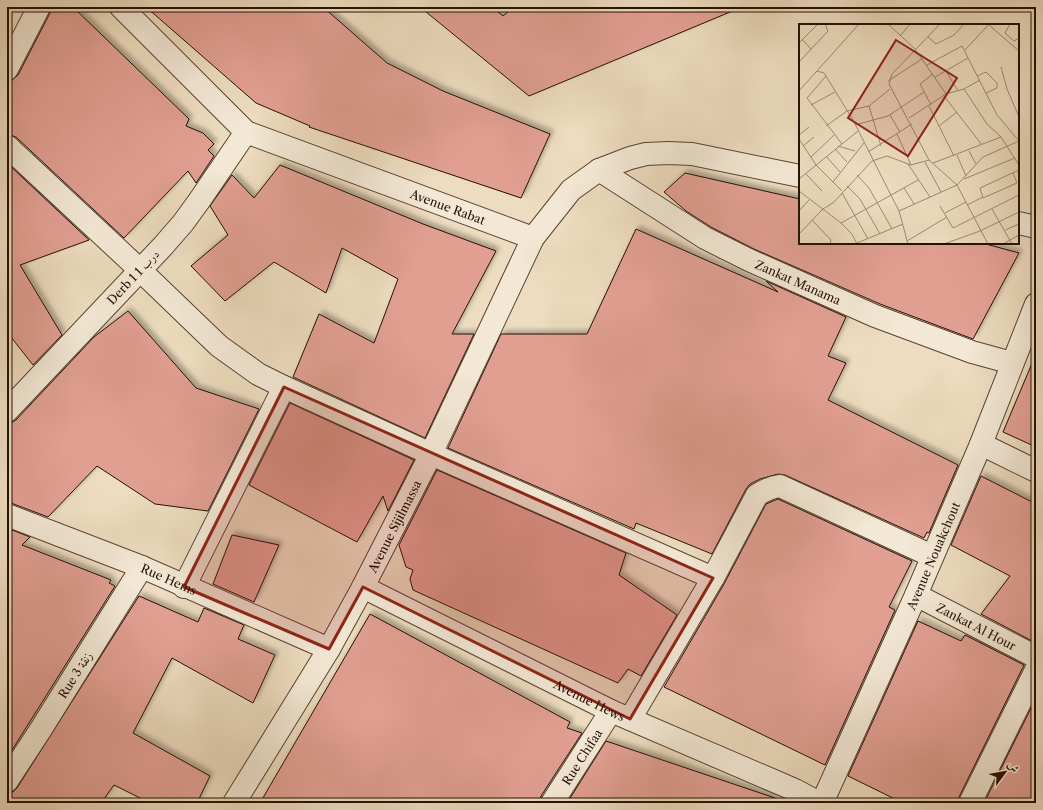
<svg xmlns="http://www.w3.org/2000/svg" width="1043" height="810" font-family="'Libre Caslon Text',Amiri,serif">
  <style>
    .building { fill: #e19f92; stroke: #251004; filter: url(#shadow) }
    .lines { fill: none; stroke-linecap: round; stroke-linejoin: round }
    .minor-casing { stroke: #574333; stroke-width: 24 }
    .tertiary-casing { stroke: #574333; stroke-width: 24 }
    .minor { stroke: #f3e8d5; stroke-width: 22 }
    .tertiary { stroke: #f3e8d5; stroke-width: 22 }
    .marked { fill: #8f2418; fill-opacity: 0.2; stroke: #8f2418; stroke-width: 3; stroke-linejoin: round }
    .labels { text-anchor: middle; dominant-baseline: central; stroke-width: 3.5; stroke-linejoin: round; paint-order: stroke }
    .street-label { font-size: 12px; fill: #251004; stroke: #f3e8d5 }
    .inset-road { fill: none; stroke: #9d8a74; stroke-width: 1 }
    .view { fill: #8f2418; fill-opacity: 0.15; stroke: #8f2418; stroke-width: 2 }
    .inset-edge { fill: none; stroke: #251004; stroke-width: 2 }
  </style>
  <defs>
    <filter id="shadow"><feDropShadow dx="3.5" dy="-3.5" stdDeviation="2" flood-color="#0004"/></filter>
  </defs>
  <rect width="100%" height="100%" fill="#eddcbf"/>
  <filter id="stains"><feTurbulence type="fractalNoise" baseFrequency=".005" numOctaves="4"/><feColorMatrix values="0 0 0 0 .2 0 0 0 0 .09 0 0 0 0 .02 0 0 0 .5 -.17"/></filter>
  <radialGradient id="worn" r=".72"><stop offset=".6" stop-color="#630" stop-opacity="0"/><stop offset="1" stop-color="#630" stop-opacity=".3"/></radialGradient>
  <path class="building" d="M 51,7 L 73,7 L 189,119 L 186,126 L 203,133 L 214,144 L 208,150 L 214,156 L 196,183 L 188,171 L 124,238 L 16,137 L 7,134 L 7,91 L 12,80 L 18,75 L 50,13 Z
    M 146,7 L 323,7 L 387,63 L 443,91 L 550,134 L 521,198 L 309,127 L 310,126 L 256,103 Z
    M 420,7 L 492,7 L 503,16 L 514,7 L 742,7 L 529,96 Z
    M 7,163 L 89,240 L 20,265 L 62,335 L 33,365 L 7,332 Z
    M 280,165 L 423,224 L 496,251 L 452,334 L 474,334 L 425,438 L 293,377 L 319,314 L 374,343 L 398,279 L 342,248 L 326,293 L 274,262 L 225,301 L 191,266 L 228,235 L 210,206 L 232,175 L 254,198 Z
    M 685,173 L 800,199 L 800,243 L 982,243 L 1019,253 L 973,339 L 880,304 L 754,249 L 711,227 L 686,211 L 664,192 Z
    M 636,229 L 778,292 L 766,281 L 846,317 L 828,356 L 846,363 L 828,400 L 958,465 L 929,533 L 927,532 L 924,538 L 785,475 L 778,474 L 760,479 L 750,484 L 746,489 L 712,554 L 636,523 L 634,529 L 448,448 L 501,334 L 587,334 Z
    M 128,311 L 196,388 L 259,409 L 208,511 L 155,504 L 97,466 L 48,517 L 11,503 L 7,503 L 7,425 L 16,420 L 94,337 Z
    M 1036,354 L 1036,447 L 1003,432 Z
    M 290,403 L 414,460 L 388,511 L 383,496 L 357,542 L 249,485 Z
    M 437,470 L 626,553 L 619,575 L 677,615 L 641,676 L 628,669 L 618,683 L 413,590 L 410,579 L 413,570 L 406,567 L 399,545 Z
    M 981,476 L 1036,504 L 1036,643 L 981,614 L 1010,576 L 951,545 Z
    M 778,499 L 912,561 L 889,607 L 895,610 L 825,765 L 664,687 L 724,584 L 766,504 Z
    M 7,528 L 30,537 L 22,545 L 111,580 L 109,583 L 115,586 L 7,758 Z
    M 232,535 L 279,545 L 254,602 L 213,584 Z
    M 139,596 L 198,622 L 204,608 L 244,625 L 238,639 L 275,655 L 253,703 L 172,658 L 133,733 L 210,776 L 197,803 L 150,803 L 114,785 L 101,803 L 7,803 L 7,793 L 13,792 L 17,788 Z
    M 370,614 L 570,722 L 567,728 L 582,733 L 541,796 L 540,803 L 260,803 Z
    M 918,621 L 961,641 L 965,635 L 1024,665 L 959,797 L 958,803 L 903,803 L 848,776 Z
    M 1036,698 L 1036,803 L 984,803 Z
    M 606,741 L 775,798 L 774,803 L 567,803 Z"/>
  <g class="lines">
    <defs>
      <g id="minor">
        <path id="s1" d="M 121,7 L 246,132 L 533,238"/>
        <path d="M 7,146 L 140,270 L 219,346 L 258,374 L 284,387 L 431,454 L 713,578"/>
        <path id="s2" d="M 599,170 L 705,238 L 749,260 L 875,316 L 972,352 L 1012,363"/>
        <path d="M 1018,223 L 1036,227"/>
        <path d="M 7,411 L 163,246 L 183,223 L 199,201 L 246,132"/>
        <path d="M 981,444 L 1036,471"/>
        <path id="s3" d="M 7,515 L 142,567 L 329,649"/>
        <path d="M 184,587 L 284,387"/>
        <path id="s4" d="M 363,587 L 611,711 L 795,790 L 819,803"/>
        <path id="s5" d="M 916,595 L 1036,657"/>
        <path d="M 630,719 L 713,578 L 757,495 C 765,490 771,487 780,486 L 932,556"/>
        <path d="M 7,781 L 41,729 L 142,567"/>
        <path id="s6" d="M 234,803 L 329,649 L 363,587 L 431,454 L 533,238 L 571,190 L 599,170 L 630,158 L 646,154 L 668,153 L 692,154 L 800,176"/>
        <path id="s7" d="M 552,803 L 611,711"/>
        <path id="s8" d="M 822,803 L 916,595 L 981,444 L 1036,304"/>
        <path d="M 970,803 L 1036,670"/>
      </g>
      <path id="tertiary" d="M 7,69 L 39,7"/>
    </defs>
    <use href="#minor" class="minor-casing"/>
    <use href="#tertiary" class="tertiary-casing"/>
    <use href="#minor" class="minor"/>
    <use href="#tertiary" class="tertiary"/>
  </g>
  <path class="marked" d="M 284,387 L 713,578 L 630,719 L 363,587 L 329,649 L 184,587 Z"/>
  <g class="labels">
    <g class="street-label">
      <text stroke="none"><textPath href="#s1" startOffset="392">Avenue Rabat</textPath></text>
      <text transform="translate(133 277) rotate(-47)">Derb 1 درب 1</text>
      <text stroke="none"><textPath href="#s2" startOffset="229">Zankat Manama</textPath></text>
      <text stroke="none"><textPath href="#s6" startOffset="320">Avenue Sijilmassa</textPath></text>
      <text stroke="none"><textPath href="#s8" startOffset="271">Avenue Nouakchout</textPath></text>
      <text stroke="none"><textPath href="#s3" startOffset="174">Rue Hems</textPath></text>
      <text stroke="none"><textPath href="#s5" startOffset="68">Zankat Al Hour</textPath></text>
      <text transform="translate(75 675) rotate(-58)">Rue 3 زنقة</text>
      <text stroke="none"><textPath href="#s4" startOffset="253">Avenue Hews</textPath></text>
      <text stroke="none"><textPath href="#s7" startOffset="55">Rue Chifaa</textPath></text>
    </g>
  </g>
  <g transform="translate(799 24)">
    <rect width="220" height="220" fill="#eddcbf"/>
    <path class="inset-road" d="M 89,0 L 116,25 L 147,70M 141,0 L 93,50 L 90,60 L 130,136 L 158,161 L 189,220M 211,0 L 206,9 L 215,17 L 220,14M 190,1 L 220,27M 101,12 L 111,0M 129,13 L 137,20 L 155,11 L 165,0M 3,15 L 12,25M 0,19 L 19,0M 166,26 L 190,0M 0,38 L 29,7 L 26,0M 128,41 L 163,22 L 198,91 L 220,117M 202,43 L 208,65 L 220,93M 18,47 L 25,49 L 54,96 L 100,187 L 109,220M 147,47 L 159,67M 27,52 L 8,74 L 43,120M 178,52 L 187,48 L 198,59 L 198,64 L 187,69M 136,53 L 169,34M 89,57 L 123,35M 165,65 L 188,100 L 202,113 L 220,141M 0,67 L 60,0M 145,72 L 183,121M 12,81 L 36,68M 132,81 L 121,60 L 134,50M 70,82 L 82,122M 130,82 L 155,132M 91,91 L 101,108M 110,94 L 147,70 L 165,65 L 181,56M 56,101 L 89,92 L 125,68M 27,102 L 48,87 L 70,82 L 91,65M 140,102 L 158,88M 98,110 L 112,141M 0,111 L 10,103M 0,115 L 17,141 L 43,167M 4,122 L 15,113M 39,122 L 56,127M 36,125 L 48,138M 170,127 L 177,140M 69,128 L 113,100M 158,131 L 167,152M 27,132 L 41,148M 12,133 L 35,111M 126,138 L 142,168M 134,139 L 202,113M 109,140 L 131,173M 214,149 L 218,159 L 184,174 L 181,164 L 220,146M 7,150 L 23,167M 58,151 L 70,164 L 93,205M 0,155 L 59,107M 165,155 L 216,134M 34,158 L 65,119M 48,162 L 61,175 L 81,210M 105,164 L 115,180M 0,167 L 42,199 L 53,210 L 58,220M 43,169 L 69,215M 168,181 L 184,173M 141,182 L 154,204 L 220,171M 193,185 L 213,220M 0,187 L 10,176M 100,187 L 158,161 L 184,133 L 220,117M 146,189 L 167,178M 13,196 L 32,216 L 31,220M 42,199 L 119,156M 206,206 L 220,200M 0,210 L 24,185 L 34,179 L 73,137 L 88,132 L 112,141 L 130,136M 108,217 L 148,193M 58,219 L 104,200M 145,220 L 181,207 L 220,188M 204,220 L 220,211"/>
    <path class="view" d="M 97,16 L 158,54 L 109,132 L 49,94 Z"/>
    <rect width="220" height="220" class="inset-edge"/>
  </g>
  <rect width="1043" height="810" fill="none" stroke="#eddcbf" stroke-width="24"/>
  <rect x="8" y="8" width="1027" height="794" fill="none" stroke="#251004" stroke-width="2"/>
  <rect x="12" y="12" width="1019" height="786" fill="none" stroke="#251004"/>
  <g transform="translate(1005 772) rotate(58)" stroke="#f3e8d5" stroke-width="3" paint-order="stroke">
  <path d="M0-3L7 15L0 10L-7 15Z" fill="#251004"/>
  <text y="-6" font-size="11" font-weight="bold" text-anchor="middle" fill="#251004">ش</text>
  </g>
  <rect width="100%" height="100%" filter="url(#stains)"/>
  <rect width="100%" height="100%" fill="url(#worn)"/>
</svg>
